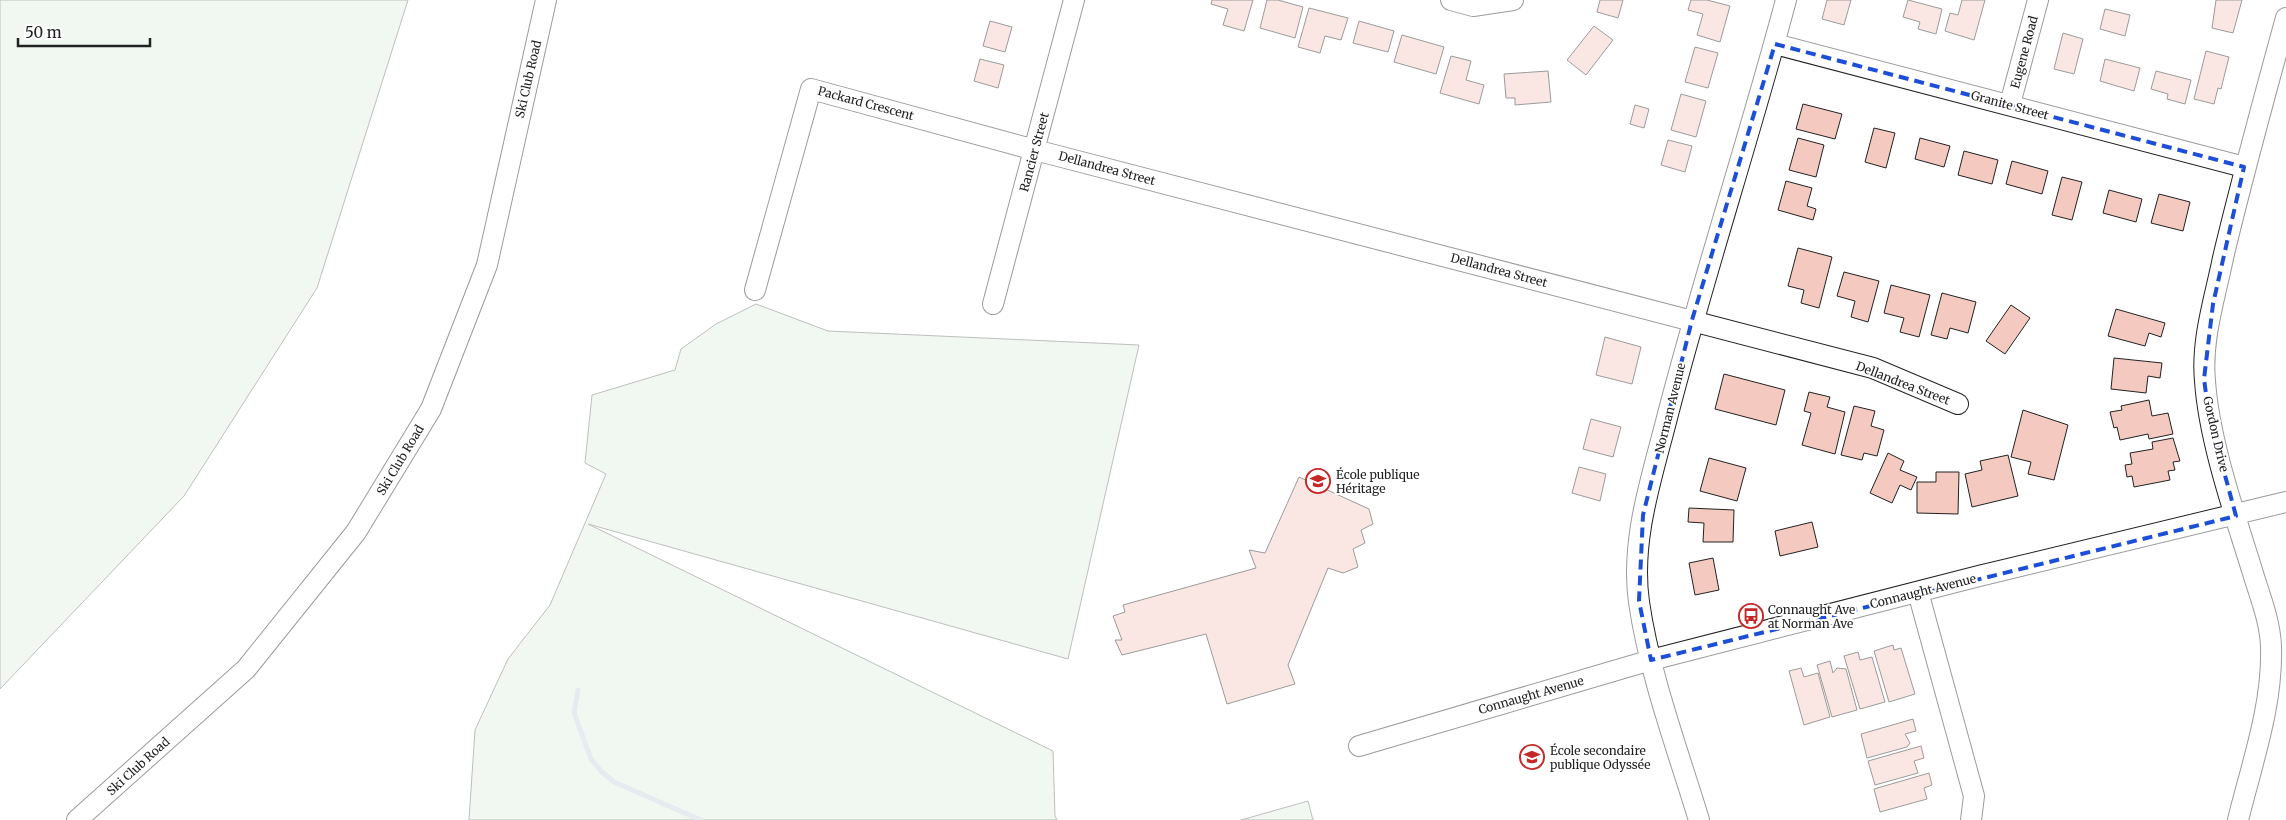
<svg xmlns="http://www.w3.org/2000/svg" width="2286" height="820" font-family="Merriweather,serif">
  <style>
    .green { fill: #e0efe3; stroke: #6f6f6f }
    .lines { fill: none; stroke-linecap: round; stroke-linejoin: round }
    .stream { stroke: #c7d3dd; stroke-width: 5 }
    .building { fill: #f3c9c0; stroke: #222 }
    .minor-casing { stroke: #222; stroke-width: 22 }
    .minor { stroke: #fff; stroke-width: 20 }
    .marked { fill: none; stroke: #1d4ed8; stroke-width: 4; stroke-dasharray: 10 6; stroke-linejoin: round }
    .labels { text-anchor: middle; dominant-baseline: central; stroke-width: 4; stroke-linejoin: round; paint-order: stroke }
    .street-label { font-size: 12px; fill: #222; stroke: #fff }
    .poi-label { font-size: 12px; fill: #222; stroke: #fff; text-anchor: start }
  </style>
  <rect width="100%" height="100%" fill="#fff"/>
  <path class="green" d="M 0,0 L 408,0 L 317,288 L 184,496 L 0,689 Z
    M 756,304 L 828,331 L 1139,345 L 1068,659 L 588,524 L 1053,751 L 1055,816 L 1057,820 L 469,820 L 475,730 L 508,659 L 550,605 L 606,474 L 585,463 L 592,395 L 675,370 L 681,349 L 716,324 Z
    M 1308,801 L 1313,820 L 1241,820 Z"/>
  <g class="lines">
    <path class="stream" d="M 578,690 L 574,713 L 591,759 L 601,771 L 614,782 L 701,820"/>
  </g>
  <path class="building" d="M 1212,0 L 1253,0 L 1244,31 L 1223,25 L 1228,9 L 1211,4 Z
    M 1267,0 L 1278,0 L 1303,7 L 1295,38 L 1260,28 Z
    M 1600,0 L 1623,0 L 1618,18 L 1597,12 Z
    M 1691,0 L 1707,0 L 1730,6 L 1720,42 L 1697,35 L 1703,14 L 1688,10 Z
    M 1827,0 L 1851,0 L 1844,25 L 1822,19 Z
    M 1908,0 L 1942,9 L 1936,34 L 1918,29 L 1920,22 L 1903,17 Z
    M 1962,0 L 1985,0 L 1974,40 L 1945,31 L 1950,13 L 1958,15 Z
    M 2216,0 L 2242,0 L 2233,33 L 2212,28 Z
    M 1309,8 L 1348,18 L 1341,40 L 1325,36 L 1320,53 L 1298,47 Z
    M 2105,9 L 2130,15 L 2125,36 L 2100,29 Z
    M 990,21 L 1012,27 L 1005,52 L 983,46 Z
    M 1359,21 L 1394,31 L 1388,52 L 1353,43 Z
    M 1594,26 L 1613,40 L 1586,75 L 1567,60 Z
    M 2063,33 L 2083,39 L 2074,74 L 2054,69 Z
    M 1402,35 L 1444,47 L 1436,74 L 1394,62 Z
    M 1695,47 L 1718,53 L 1708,88 L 1685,82 Z
    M 2206,51 L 2229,57 L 2221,89 L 2218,88 L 2214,104 L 2194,99 Z
    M 1451,56 L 1471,61 L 1466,80 L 1484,85 L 1479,104 L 1440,93 Z
    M 980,59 L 1004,65 L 998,88 L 974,81 Z
    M 2105,59 L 2140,68 L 2134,91 L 2100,81 Z
    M 1548,71 L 1551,102 L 1515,105 L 1515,98 L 1506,98 L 1504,74 Z
    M 2156,71 L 2191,80 L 2185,104 L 2167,99 L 2168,94 L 2151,89 Z
    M 1681,94 L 1706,101 L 1696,137 L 1671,130 Z
    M 1803,104 L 1842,114 L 1835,139 L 1796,129 Z
    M 1635,105 L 1649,109 L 1644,128 L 1630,124 Z
    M 1874,128 L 1895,133 L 1886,168 L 1865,162 Z
    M 1798,138 L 1824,145 L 1816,177 L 1789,170 Z
    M 1920,138 L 1950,146 L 1944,167 L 1915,159 Z
    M 1668,140 L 1692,146 L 1685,172 L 1661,165 Z
    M 1964,151 L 1998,160 L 1992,184 L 1958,175 Z
    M 2012,161 L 2048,171 L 2042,194 L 2006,184 Z
    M 2062,177 L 2082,182 L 2072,220 L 2052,215 Z
    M 1786,181 L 1812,188 L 1807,206 L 1816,209 L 1813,220 L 1778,210 Z
    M 2109,190 L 2142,199 L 2136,222 L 2103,213 Z
    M 2159,194 L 2190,202 L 2183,231 L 2151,223 Z
    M 1798,248 L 1832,257 L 1819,308 L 1801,303 L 1804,290 L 1788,286 Z
    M 1844,272 L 1879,281 L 1868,322 L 1851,317 L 1855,301 L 1837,296 Z
    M 1891,285 L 1930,295 L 1919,337 L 1900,332 L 1904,318 L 1884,313 Z
    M 1942,293 L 1976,302 L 1968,333 L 1950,328 L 1947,339 L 1931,335 Z
    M 2011,305 L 2030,318 L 2005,354 L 1986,341 Z
    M 2116,309 L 2165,323 L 2161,337 L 2149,333 L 2145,346 L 2108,336 Z
    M 1605,337 L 1641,347 L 1632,384 L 1596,375 Z
    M 2114,358 L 2162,363 L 2160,378 L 2148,376 L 2146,393 L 2111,389 Z
    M 1724,374 L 1785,390 L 1776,425 L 1715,409 Z
    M 1809,392 L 1830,397 L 1827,407 L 1845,412 L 1835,454 L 1802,445 L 1811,413 L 1804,411 Z
    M 2149,400 L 2152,416 L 2168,413 L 2173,434 L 2149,439 L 2148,434 L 2120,440 L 2117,427 L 2114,428 L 2110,412 L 2122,410 L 2121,406 Z
    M 1854,406 L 1875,411 L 1871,426 L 1884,430 L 1877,456 L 1864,453 L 1862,460 L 1841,455 Z
    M 2023,410 L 2068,425 L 2054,480 L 2028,474 L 2031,462 L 2011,457 Z
    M 1591,419 L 1621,427 L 1613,457 L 1583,449 Z
    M 2173,438 L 2180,461 L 2173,462 L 2175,470 L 2168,471 L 2170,480 L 2134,487 L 2132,476 L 2127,477 L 2125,465 L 2132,464 L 2130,453 L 2153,449 L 2152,442 Z
    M 1888,453 L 1904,461 L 1900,470 L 1917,477 L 1911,490 L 1900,485 L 1892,503 L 1870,493 Z
    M 2008,455 L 2018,496 L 1972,507 L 1965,474 L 1982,470 L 1980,461 Z
    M 1709,458 L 1746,468 L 1737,501 L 1700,491 Z
    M 1579,467 L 1606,474 L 1600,501 L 1572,493 Z
    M 1936,472 L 1959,472 L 1958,514 L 1917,513 L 1917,482 L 1936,482 Z
    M 1299,477 L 1369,509 L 1373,524 L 1361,530 L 1365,543 L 1353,549 L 1358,567 L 1343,573 L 1328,568 L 1288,665 L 1295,684 L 1227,704 L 1206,634 L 1122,655 L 1115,640 L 1122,640 L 1113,616 L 1125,612 L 1123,605 L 1256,568 L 1249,550 L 1265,553 Z
    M 1689,508 L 1734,510 L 1733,542 L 1703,542 L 1704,523 L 1688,522 Z
    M 1812,522 L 1818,547 L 1780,556 L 1775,531 Z
    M 1713,558 L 1719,590 L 1695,595 L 1689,563 Z
    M 1893,645 L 1894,650 L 1901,648 L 1915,694 L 1889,702 L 1874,651 Z
    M 1858,652 L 1860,660 L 1872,657 L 1885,702 L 1860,709 L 1844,656 Z
    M 1830,661 L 1833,673 L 1837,668 L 1846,669 L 1857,710 L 1832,717 L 1817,665 Z
    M 1801,668 L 1804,677 L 1818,673 L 1830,717 L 1804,725 L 1789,671 Z
    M 1913,719 L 1916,731 L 1905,734 L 1910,743 L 1907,747 L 1867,758 L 1861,734 Z
    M 1921,746 L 1924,758 L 1914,761 L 1918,773 L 1875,785 L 1868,761 Z
    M 1929,773 L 1932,785 L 1924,788 L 1927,799 L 1880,812 L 1874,789 Z"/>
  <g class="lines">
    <defs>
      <path id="minor" d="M 1451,0 L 1473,6 L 1513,0
        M 1775,44 L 2244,167
        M 2010,104 L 2038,0
        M 755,290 L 811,89 L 1035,150 L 1873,368 L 1958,404
        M 993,304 L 1074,0
        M 1918,592 L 1974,796 L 1971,820
        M 1359,746 L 1651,660 L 1979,576 L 2286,502
        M 77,820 L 246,669 L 356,532 L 431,409 L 487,265 L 546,0
        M 1699,820 C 1678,751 1649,673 1639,602 C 1630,539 1653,474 1668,414 C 1704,275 1749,139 1786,0
        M 2238,820 C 2252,763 2273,705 2271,646 C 2270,620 2259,594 2252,570 C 2234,512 2209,440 2205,381 C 2201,340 2215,298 2223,258 C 2242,178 2264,98 2286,18"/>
    </defs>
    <use href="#minor" class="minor-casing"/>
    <use href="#minor" class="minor"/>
  </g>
  <path d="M0 0H2286V820H0ZM 1775,44 L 2244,167 L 2213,304 L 2204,379 L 2209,416 L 2236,516 L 1651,660 L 1639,601 L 1643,515 L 1692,320 Z" fill="#fff" fill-opacity=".55" fill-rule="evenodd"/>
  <path class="marked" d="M 1775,44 L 2244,167 L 2213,304 L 2204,379 L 2209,416 L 2236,516 L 1651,660 L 1639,601 L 1643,515 L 1692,320 Z"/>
  <defs>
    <symbol id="school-ring" viewBox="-11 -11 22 22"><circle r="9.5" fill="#fff" stroke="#c62828" stroke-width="1.5"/><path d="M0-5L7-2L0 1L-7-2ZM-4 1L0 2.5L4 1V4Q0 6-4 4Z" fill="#c62828"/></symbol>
    <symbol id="bus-ring" viewBox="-11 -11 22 22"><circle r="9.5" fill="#fff" stroke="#c62828" stroke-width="1.5"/><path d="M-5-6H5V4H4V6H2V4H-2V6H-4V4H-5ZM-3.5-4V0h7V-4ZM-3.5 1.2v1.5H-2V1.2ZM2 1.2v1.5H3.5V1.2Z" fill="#c62828"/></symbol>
  </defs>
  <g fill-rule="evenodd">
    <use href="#school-ring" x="1304" y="467" width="28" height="28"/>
    <use href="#bus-ring" x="1737" y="602" width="28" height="28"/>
    <use href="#school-ring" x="1518" y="743" width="28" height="28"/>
  </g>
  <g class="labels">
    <g class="street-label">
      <text transform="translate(2024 52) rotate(-75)">Eugene Road</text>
      <text transform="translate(528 79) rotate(-77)">Ski Club Road</text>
      <text transform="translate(866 103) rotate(15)">Packard Crescent</text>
      <text transform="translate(2010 105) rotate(15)">Granite Street</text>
      <text transform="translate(1034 152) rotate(-75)">Rancier Street</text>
      <text transform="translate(1107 168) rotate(15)">Dellandrea Street</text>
      <text transform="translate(1499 270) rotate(15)">Dellandrea Street</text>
      <text transform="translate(1903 383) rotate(21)">Dellandrea Street</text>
      <text transform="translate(1670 408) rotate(-76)">Norman Avenue</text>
      <text transform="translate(2216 434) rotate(77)">Gordon Drive</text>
      <text transform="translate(400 460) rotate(-59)">Ski Club Road</text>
      <text transform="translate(1923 591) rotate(-14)">Connaught Avenue</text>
      <text transform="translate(1531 695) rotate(-16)">Connaught Avenue</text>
      <text transform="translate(138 766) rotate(-42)">Ski Club Road</text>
    </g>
    <g class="poi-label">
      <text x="1336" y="474">École publique<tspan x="1336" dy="14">Héritage</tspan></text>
      <text x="1768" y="609">Connaught Ave<tspan x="1768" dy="14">at Norman Ave</tspan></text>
      <text x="1550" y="750">École secondaire<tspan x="1550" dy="14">publique Odyssée</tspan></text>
    </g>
  </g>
  <path d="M18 38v8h132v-8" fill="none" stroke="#222222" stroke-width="2.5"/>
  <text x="25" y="38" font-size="15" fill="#222222" stroke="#ffffff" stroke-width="4" paint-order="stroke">50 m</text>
</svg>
